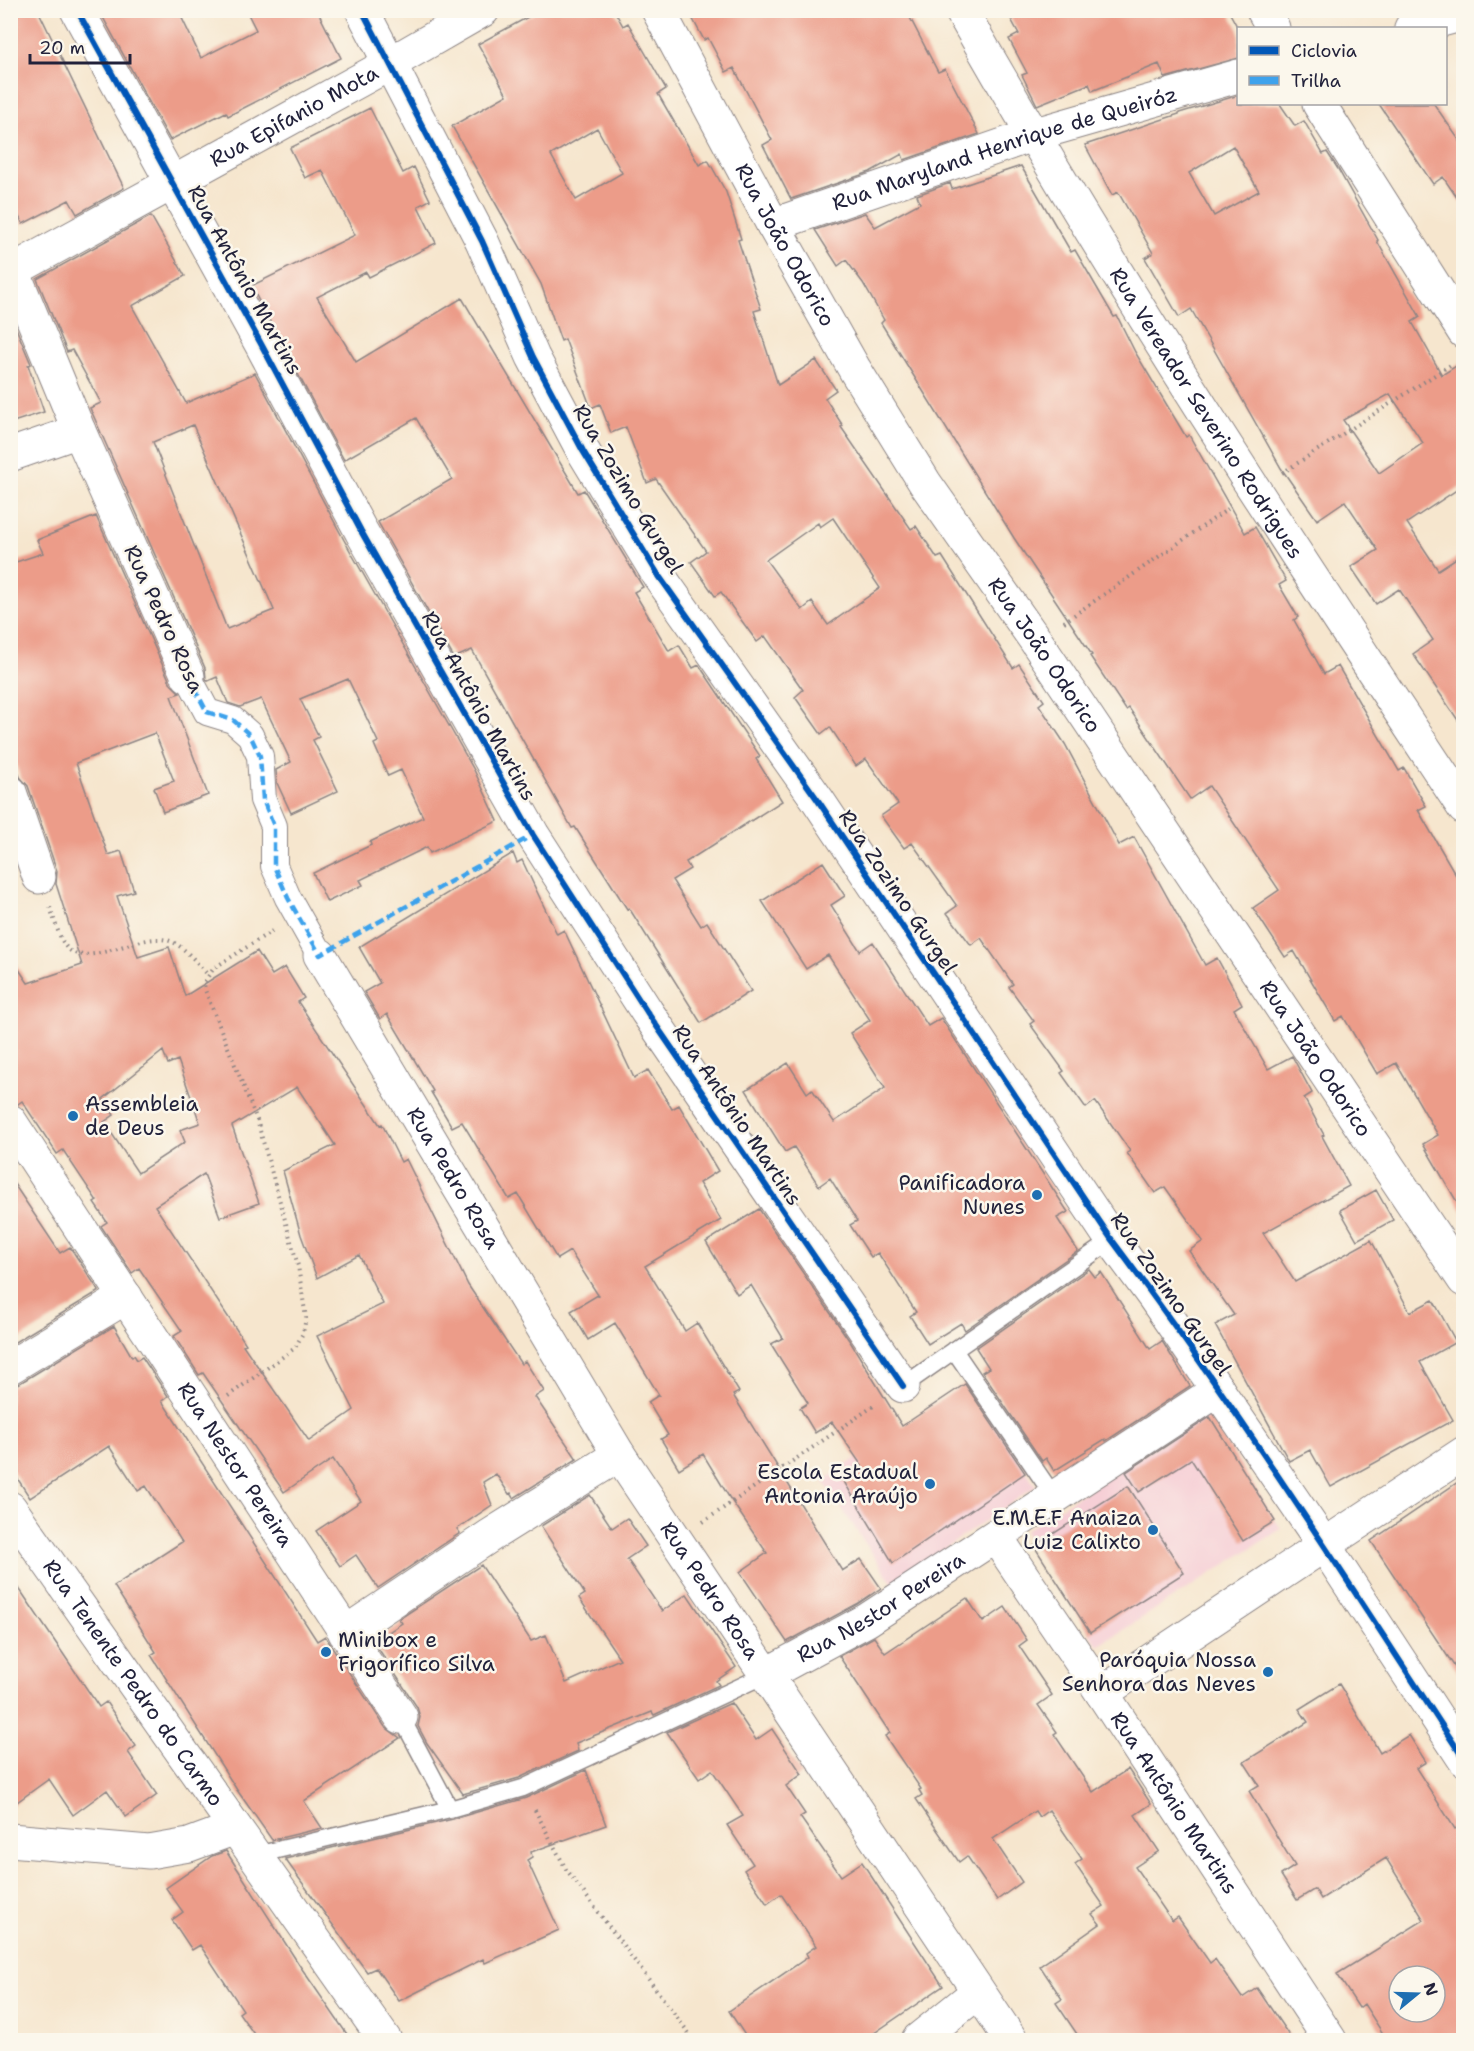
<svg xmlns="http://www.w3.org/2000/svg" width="1474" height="2051" font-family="'Shantell Sans',sans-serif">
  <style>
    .built { fill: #f6cfd6 }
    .building { fill: #ec9c89; fill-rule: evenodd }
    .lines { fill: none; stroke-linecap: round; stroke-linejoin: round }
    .service-casing { stroke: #8c8484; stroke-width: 19 }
    .pedestrian-casing { stroke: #8c8484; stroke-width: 28 }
    .minor-casing { stroke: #8c8484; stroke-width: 35 }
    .tertiary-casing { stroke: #8c8484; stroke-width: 35 }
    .path { stroke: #8c8484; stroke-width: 4; stroke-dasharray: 1.5 4.5; stroke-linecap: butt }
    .service { stroke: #fff; stroke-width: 16 }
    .pedestrian { stroke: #fff; stroke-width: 26 }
    .minor { stroke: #fff; stroke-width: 33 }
    .tertiary { stroke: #fff; stroke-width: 33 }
    .quiet { stroke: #3ea2ec; stroke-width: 4.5; stroke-dasharray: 9 4.5; stroke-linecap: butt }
    .cycleway-casing { stroke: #fbf7ec; stroke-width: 10 }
    .cycleway { stroke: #0057b8; stroke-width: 6 }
    .poi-dot { fill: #1f6fb2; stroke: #fbf7ec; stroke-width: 2 }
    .labels { text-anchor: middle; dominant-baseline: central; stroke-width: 5; stroke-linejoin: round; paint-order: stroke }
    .street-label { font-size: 21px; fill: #22223b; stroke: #fbf7ec }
    .poi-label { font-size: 21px; fill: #22223b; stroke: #fbf7ec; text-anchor: end }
  </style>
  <rect width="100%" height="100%" fill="#fbf7ec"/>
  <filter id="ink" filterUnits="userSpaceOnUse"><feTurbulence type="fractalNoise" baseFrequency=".0167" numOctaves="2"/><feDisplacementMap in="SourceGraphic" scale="12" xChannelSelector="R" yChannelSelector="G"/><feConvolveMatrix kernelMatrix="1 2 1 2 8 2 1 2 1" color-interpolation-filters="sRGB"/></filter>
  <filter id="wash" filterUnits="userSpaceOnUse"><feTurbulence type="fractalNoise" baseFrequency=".008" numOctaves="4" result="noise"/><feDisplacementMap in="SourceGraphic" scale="24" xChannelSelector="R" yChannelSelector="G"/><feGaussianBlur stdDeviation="1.35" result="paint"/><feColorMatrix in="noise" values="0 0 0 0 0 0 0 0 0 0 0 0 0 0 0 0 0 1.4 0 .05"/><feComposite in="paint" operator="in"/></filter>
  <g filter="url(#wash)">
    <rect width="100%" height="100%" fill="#f6e6ce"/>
    <path class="built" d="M 967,1382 L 1036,1486 L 893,1584 L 823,1481 Z
      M 1208,1413 L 1281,1529 L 1098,1646 L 1024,1531 Z"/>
    <g id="blocks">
      <path class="building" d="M 10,10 L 38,10 L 124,188 L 77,214 L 69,200 L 23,224 L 10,200 Z
        M 99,10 L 178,10 L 201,58 L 256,30 L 246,10 L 317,10 L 341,58 L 228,116 L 226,112 L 170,140 Z
        M 541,10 L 614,10 L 623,26 L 628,23 L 666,89 L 658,94 L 699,165 L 708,160 L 726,192 L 741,239 L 738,240 L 761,309 L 754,311 L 778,385 L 816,360 L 836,390 L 825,398 L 843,426 L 841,427 L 911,529 L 916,526 L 937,558 L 942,556 L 1013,668 L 1019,664 L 1044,701 L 1039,705 L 1065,744 L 1119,845 L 1134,837 L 1205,965 L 1217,958 L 1242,1004 L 1234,1009 L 1268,1069 L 1292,1056 L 1312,1093 L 1304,1098 L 1324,1135 L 1322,1136 L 1349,1186 L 1263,1233 L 1295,1282 L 1371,1240 L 1410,1312 L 1433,1300 L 1456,1342 L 1420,1362 L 1453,1420 L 1331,1487 L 1310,1450 L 1289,1461 L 1215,1325 L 1234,1315 L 1189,1251 L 1203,1241 L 1165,1187 L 1155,1193 L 1127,1153 L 1130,1151 L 1095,1101 L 1086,1108 L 1061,1073 L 1064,1071 L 1030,1024 L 1034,1021 L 1009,987 L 1013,984 L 981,938 L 971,945 L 947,913 L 957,906 L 912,843 L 904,848 L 881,816 L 898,804 L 866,759 L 856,766 L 830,727 L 821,734 L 795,697 L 803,690 L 765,636 L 757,642 L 721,592 L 715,596 L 691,562 L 706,551 L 656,479 L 647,483 L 626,427 L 611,433 L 600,404 L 591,408 L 565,339 L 561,341 L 541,284 L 452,126 L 507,95 L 478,44 ZM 597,128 L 622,173 L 576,200 L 551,155 ZM 833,518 L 880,588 L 828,625 L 812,602 L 802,610 L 766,560 L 818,523 L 820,527 Z
        M 688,10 L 906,10 L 938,72 L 945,69 L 979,134 L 904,160 L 902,154 L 870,172 L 791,199 L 763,145 L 772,140 L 734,68 L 726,72 L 708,38 L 704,40 Z
        M 1006,10 L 1228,10 L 1239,30 L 1239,58 L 1165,78 L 1159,64 L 1092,91 L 1089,84 L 1037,105 L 1022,75 L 1027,73 L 1009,39 L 1019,34 Z
        M 1239,95 L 1239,104 L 1280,104 L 1295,126 L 1304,121 L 1323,154 L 1327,152 L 1338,169 L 1378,240 L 1377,241 L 1420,317 L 1412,322 L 1442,375 L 1464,361 L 1464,485 L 1407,523 L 1438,570 L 1464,553 L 1464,729 L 1413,654 L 1433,640 L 1399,589 L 1376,604 L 1351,567 L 1378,550 L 1345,501 L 1317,520 L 1281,468 L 1191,309 L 1179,317 L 1145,258 L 1153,253 L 1118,192 L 1112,195 L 1085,145 L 1179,114 L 1179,113 ZM 1233,146 L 1259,191 L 1214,216 L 1189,173 ZM 1390,394 L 1423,443 L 1379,473 L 1343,420 Z
        M 1379,104 L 1434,104 L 1464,147 L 1464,208 L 1443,177 L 1433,184 Z
        M 370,108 L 403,173 L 414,167 L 430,200 L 418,206 L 436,243 L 369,277 L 366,272 L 317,297 L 356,362 L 462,298 L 578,493 L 584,490 L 643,587 L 634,592 L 669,651 L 679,645 L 693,668 L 699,665 L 760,756 L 756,759 L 782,801 L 686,862 L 690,869 L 672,880 L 701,926 L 707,922 L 751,991 L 701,1023 L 629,908 L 627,909 L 575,827 L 572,828 L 472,650 L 454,658 L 378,522 L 452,479 L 416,418 L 344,460 L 251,286 L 355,235 L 322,170 L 305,178 L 290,148 Z
        M 1021,166 L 1071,252 L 1075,250 L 1114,317 L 1117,316 L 1135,352 L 1186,437 L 1189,435 L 1245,533 L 1255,527 L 1286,581 L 1279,585 L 1298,617 L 1294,620 L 1324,674 L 1338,666 L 1399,771 L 1404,768 L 1426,806 L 1418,810 L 1464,889 L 1464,1214 L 1423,1144 L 1438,1135 L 1396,1063 L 1377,1074 L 1343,1016 L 1335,1021 L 1294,951 L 1285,957 L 1253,908 L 1279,890 L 1209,786 L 1190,799 L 1129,708 L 1126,710 L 1090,656 L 1092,655 L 1014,538 L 881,323 L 884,320 L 863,283 L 846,260 L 838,266 L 815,230 L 865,213 L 875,227 L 920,203 L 917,195 L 950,183 L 952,189 Z
        M 151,216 L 185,276 L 132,306 L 186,403 L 255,373 L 344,540 L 474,770 L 498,821 L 430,853 L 427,847 L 360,880 L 363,885 L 327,902 L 313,873 L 371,845 L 370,842 L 423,817 L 401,770 L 388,776 L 374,744 L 378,742 L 348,679 L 300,699 L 319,737 L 313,740 L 338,791 L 291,813 L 277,783 L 276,770 L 291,762 L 261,699 L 240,707 L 228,703 L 217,677 L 208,681 L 206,679 L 205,668 L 90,408 L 101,403 L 72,350 L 67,352 L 37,279 ZM 193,425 L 274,610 L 227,629 L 153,442 Z
        M 10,314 L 31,364 L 28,365 L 44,412 L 10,423 Z
        M 96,516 L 171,684 L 180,693 L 171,696 L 208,795 L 163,812 L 154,788 L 174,781 L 155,733 L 76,763 L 108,855 L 121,851 L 134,891 L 117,896 L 138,957 L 169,947 L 185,996 L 257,951 L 272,975 L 285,967 L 304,998 L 298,1002 L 380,1125 L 382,1124 L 401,1162 L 406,1159 L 468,1285 L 521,1364 L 525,1361 L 544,1391 L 535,1397 L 577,1459 L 514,1498 L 511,1493 L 509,1494 L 496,1474 L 483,1482 L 492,1505 L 457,1529 L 460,1533 L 378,1588 L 356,1555 L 340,1566 L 316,1531 L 361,1501 L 333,1459 L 284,1492 L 203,1373 L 199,1375 L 174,1336 L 182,1331 L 139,1268 L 132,1273 L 101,1226 L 107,1222 L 94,1203 L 97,1201 L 63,1150 L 57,1154 L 22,1101 L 18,1104 L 10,1103 L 10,956 L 28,983 L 82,965 L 56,884 L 57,871 L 28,786 L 20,777 L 10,747 L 10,564 L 43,553 L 37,540 ZM 163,1051 L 168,1064 L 178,1060 L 200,1123 L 180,1130 L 185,1142 L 138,1173 L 104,1122 L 114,1115 L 103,1099 ZM 297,1087 L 335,1145 L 283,1171 L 301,1235 L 317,1278 L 359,1255 L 383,1304 L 317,1336 L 354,1410 L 309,1441 L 243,1345 L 246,1344 L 155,1206 L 204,1174 L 220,1217 L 259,1203 L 232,1126 Z
        M 513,853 L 517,863 L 522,860 L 557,934 L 564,930 L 634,1078 L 648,1070 L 672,1109 L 679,1105 L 718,1171 L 699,1183 L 721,1220 L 645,1266 L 685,1331 L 697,1323 L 739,1392 L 733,1395 L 842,1571 L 861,1559 L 881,1588 L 857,1604 L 787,1642 L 740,1572 L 767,1553 L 729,1497 L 703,1454 L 679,1469 L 661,1439 L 668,1435 L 648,1402 L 659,1395 L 615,1323 L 588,1340 L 571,1311 L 598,1295 L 570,1251 L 557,1259 L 518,1194 L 509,1199 L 462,1122 L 452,1127 L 431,1092 L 433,1091 L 387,1014 L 380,1019 L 364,992 L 380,983 L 359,947 Z
        M 823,862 L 845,896 L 831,905 L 860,951 L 873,942 L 928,1026 L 941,1018 L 1068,1212 L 1057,1218 L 1078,1251 L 965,1330 L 961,1323 L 928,1344 L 910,1316 L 916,1312 L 878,1253 L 871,1257 L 850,1225 L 857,1221 L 830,1178 L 819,1186 L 794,1147 L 785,1152 L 746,1090 L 788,1063 L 807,1093 L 812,1089 L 834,1122 L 885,1088 L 850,1033 L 870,1020 L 828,955 L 806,969 L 762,901 Z
        M 10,1178 L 60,1253 L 70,1247 L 99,1291 L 10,1345 Z
        M 1376,1190 L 1393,1220 L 1357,1240 L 1340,1210 Z
        M 759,1209 L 851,1343 L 902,1426 L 965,1384 L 1025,1473 L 893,1563 L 843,1480 L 862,1466 L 832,1422 L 815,1433 L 800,1408 L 808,1403 L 771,1344 L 783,1338 L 751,1285 L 737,1294 L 706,1242 Z
        M 1089,1269 L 1095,1277 L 1101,1272 L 1150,1349 L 1162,1341 L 1190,1386 L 1106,1441 L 1105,1439 L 1054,1471 L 1046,1458 L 1042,1461 L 982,1372 L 989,1368 L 976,1348 Z
        M 114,1326 L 132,1357 L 134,1355 L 137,1360 L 142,1357 L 168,1396 L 162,1401 L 317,1641 L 325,1636 L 385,1727 L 400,1738 L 304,1801 L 322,1828 L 272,1840 L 237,1790 L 151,1655 L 156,1652 L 114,1586 L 182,1542 L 146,1486 L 138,1491 L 109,1446 L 30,1498 L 10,1467 L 10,1386 L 20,1383 Z
        M 1210,1417 L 1275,1521 L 1243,1541 L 1191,1459 L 1139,1492 L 1126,1472 Z
        M 1464,1478 L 1464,1681 L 1371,1541 Z
        M 1128,1486 L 1184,1573 L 1090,1633 L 1034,1546 Z
        M 590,1495 L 612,1528 L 627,1518 L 646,1546 L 627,1559 L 662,1611 L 687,1594 L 736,1667 L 716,1681 L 719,1685 L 654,1715 L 652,1712 L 576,1743 L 578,1751 L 519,1778 L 463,1794 L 427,1743 L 418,1726 L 420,1717 L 417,1707 L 374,1642 L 402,1623 L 399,1619 L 481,1565 L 531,1641 L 546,1635 L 566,1683 L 620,1659 L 579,1598 L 585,1594 L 541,1526 Z
        M 10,1575 L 99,1707 L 106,1702 L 136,1746 L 128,1752 L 157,1795 L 126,1817 L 107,1790 L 73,1815 L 49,1779 L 10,1807 Z
        M 967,1598 L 983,1622 L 1005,1607 L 1027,1640 L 1019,1646 L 1052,1695 L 1038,1705 L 1057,1732 L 1054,1734 L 1093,1792 L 1128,1769 L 1151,1804 L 1135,1815 L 1159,1851 L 1135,1867 L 1172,1921 L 1178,1917 L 1210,1963 L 1215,1959 L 1242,1998 L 1257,1988 L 1292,2040 L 1081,2040 L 1056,2003 L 1062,1999 L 1040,1966 L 1100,1924 L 1092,1914 L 1104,1906 L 1075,1864 L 1082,1859 L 1049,1810 L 1039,1817 L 1035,1811 L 993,1839 L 1022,1882 L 997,1900 L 967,1856 L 959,1862 L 916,1799 L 922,1795 L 919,1790 L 921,1789 L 885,1736 L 890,1733 L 839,1656 L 874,1637 L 885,1653 Z
        M 1339,1684 L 1380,1753 L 1409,1735 L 1426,1762 L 1416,1768 L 1455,1829 L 1464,1823 L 1464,2040 L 1387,2040 L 1364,2004 L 1359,2008 L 1337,1974 L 1424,1920 L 1386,1858 L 1321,1899 L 1315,1889 L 1297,1900 L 1281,1875 L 1295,1866 L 1249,1791 L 1259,1785 L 1244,1762 L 1308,1722 L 1299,1709 ZM 1399,1976 L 1435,1976 L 1435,2012 L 1399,2012 Z
        M 731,1703 L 756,1740 L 772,1729 L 802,1774 L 786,1786 L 805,1814 L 800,1817 L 841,1876 L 862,1862 L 943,1986 L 864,2040 L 748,2040 L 729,2011 L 808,1957 L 806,1953 L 816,1946 L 781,1894 L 767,1904 L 744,1870 L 753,1864 L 727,1825 L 743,1816 L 712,1770 L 699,1779 L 667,1732 Z
        M 586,1770 L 606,1825 L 531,1852 L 532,1857 L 527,1860 L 559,1930 L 485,1963 L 483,1959 L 399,2001 L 376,1968 L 367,1972 L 285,1859 L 453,1819 L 526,1798 Z
        M 226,1851 L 300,1966 L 351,2040 L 258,2040 L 239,2013 L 243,2010 L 200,1945 L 192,1950 L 172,1920 L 183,1912 L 166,1888 L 212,1856 Z"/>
    </g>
  </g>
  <g filter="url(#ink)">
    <use href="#blocks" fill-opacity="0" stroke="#8c8484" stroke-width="1.5"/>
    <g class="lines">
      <defs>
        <path id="service" d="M 954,1350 L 1055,1498
          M 903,1386 L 1112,1240
          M 401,1717 L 450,1809
          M 256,1855 L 450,1809 L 523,1788 L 767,1674"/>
        <path id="pedestrian" d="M 188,676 L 207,712 L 233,720 L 250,735 L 260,756 L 263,800 L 274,826 L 274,866 L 288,898 L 320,955"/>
        <g id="minor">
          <path d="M 77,10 L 260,342 L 361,531 L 533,835 L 647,1012 L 903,1386"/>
          <path d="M 362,10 L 482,241 L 533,357 L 583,451 L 659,576 L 817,799 L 1112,1240 L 1154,1297 L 1324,1545 L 1102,1693"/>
          <path id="s1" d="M 658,10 L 773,225 L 855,370 L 925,483 L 1036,641 L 1464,1280"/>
          <path id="s2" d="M 961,10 C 1116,284 1290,546 1464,808"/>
          <path d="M 1263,10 L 1273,28"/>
          <path d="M 1411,28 L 1464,14"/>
          <path d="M 1319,104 L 1464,332"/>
          <path id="s3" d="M 773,225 L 1032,135 L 1238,76"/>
          <path d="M 13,271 L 79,431 L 188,676"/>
          <path id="s4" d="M 10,272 L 391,63 L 483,10"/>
          <path d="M 10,455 L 79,431"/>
          <path d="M 10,792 L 39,877"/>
          <path id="s5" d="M 320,955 L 619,1455 L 1011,2040"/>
          <path id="s6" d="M 10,1121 L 401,1717"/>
          <path d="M 10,1367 L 126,1297"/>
          <path id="s7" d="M 10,1508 L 385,2040"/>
          <path id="s8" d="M 996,1537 L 1102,1693 L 1330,2040"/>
          <path d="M 345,1633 L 491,1535 L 619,1455"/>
          <path id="s9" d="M 767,1674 L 867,1620 L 1218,1390"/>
          <path d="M 10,1840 L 149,1852 L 189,1845 L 235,1828"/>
          <path d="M 918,2040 L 978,1992"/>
        </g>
        <path id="tertiary" d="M 1464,1453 L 1324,1545 L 1464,1759"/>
      </defs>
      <use href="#service" class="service-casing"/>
      <use href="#pedestrian" class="pedestrian-casing"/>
      <use href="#minor" class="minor-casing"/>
      <use href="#tertiary" class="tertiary-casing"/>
      <path class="path" d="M 1282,473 L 1452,364
        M 1064,622 L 1228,509
        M 50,907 C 54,918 60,942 68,949 C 91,969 140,930 170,941 C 183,945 199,965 208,975
        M 228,1396 L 295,1348 L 303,1333 L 306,1318 L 298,1266 L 257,1120 L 205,990 L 204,982 L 214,968 L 272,931
        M 703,1522 L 875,1405
        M 535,1810 L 566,1869 L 694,2040"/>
      <use href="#service" class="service"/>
      <use href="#pedestrian" class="pedestrian"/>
      <use href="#minor" class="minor"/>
      <use href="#tertiary" class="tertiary"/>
      <path class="quiet" d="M 188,676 L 207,712 L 233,720 L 250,735 L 260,756 L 263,800 L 274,826 L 274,866 L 288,898 L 320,955 L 533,835"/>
      <defs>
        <path id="cycleway" d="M 77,10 L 260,342 L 361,531 L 533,835 L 647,1012 L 903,1386
          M 362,10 L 482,241 L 533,357 L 583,451 L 659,576 L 817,799 L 1112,1240 C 1237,1407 1349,1584 1464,1759"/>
      </defs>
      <use href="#cycleway" class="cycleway-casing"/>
      <use href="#cycleway" class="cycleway"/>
    </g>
  </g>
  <g class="poi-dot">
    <circle cx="73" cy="1116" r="6"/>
    <circle cx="1037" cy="1195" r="6"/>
    <circle cx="930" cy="1484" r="6"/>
    <circle cx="1153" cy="1530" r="6"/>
    <circle cx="326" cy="1652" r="6"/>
    <circle cx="1268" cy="1672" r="6"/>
  </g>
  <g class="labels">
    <g class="street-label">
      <text stroke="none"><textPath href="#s4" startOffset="324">Rua Epifanio Mota</textPath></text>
      <text stroke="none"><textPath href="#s3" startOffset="244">Rua Maryland Henrique de Queiróz</textPath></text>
      <text stroke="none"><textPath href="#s1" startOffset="267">Rua João Odorico</textPath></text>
      <text transform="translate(245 280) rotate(61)">Rua Antônio Martins</text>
      <text stroke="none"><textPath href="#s2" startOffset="472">Rua Vereador Severino Rodrigues</textPath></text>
      <text transform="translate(628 489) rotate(59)">Rua Zozimo Gurgel</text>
      <text transform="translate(164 619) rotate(65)">Rua Pedro Rosa</text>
      <text stroke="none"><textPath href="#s1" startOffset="753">Rua João Odorico</textPath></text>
      <text transform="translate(479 706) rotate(61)">Rua Antônio Martins</text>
      <text transform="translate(898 892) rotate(56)">Rua Zozimo Gurgel</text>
      <text stroke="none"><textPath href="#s1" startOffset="1239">Rua João Odorico</textPath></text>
      <text transform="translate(737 1115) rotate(56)">Rua Antônio Martins</text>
      <text stroke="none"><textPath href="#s5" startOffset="260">Rua Pedro Rosa</textPath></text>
      <text transform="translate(1171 1294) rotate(55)">Rua Zozimo Gurgel</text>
      <text stroke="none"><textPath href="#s6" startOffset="411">Rua Nestor Pereira</textPath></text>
      <text stroke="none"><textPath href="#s5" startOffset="746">Rua Pedro Rosa</textPath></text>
      <text stroke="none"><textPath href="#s9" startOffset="132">Rua Nestor Pereira</textPath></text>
      <text stroke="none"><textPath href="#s7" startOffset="214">Rua Tenente Pedro do Carmo</textPath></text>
      <text stroke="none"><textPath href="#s8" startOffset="320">Rua Antônio Martins</textPath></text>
    </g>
    <g class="poi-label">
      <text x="85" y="1104" text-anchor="start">Assembleia<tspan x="85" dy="24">de Deus</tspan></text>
      <text x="1025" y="1183">Panificadora<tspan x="1025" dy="24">Nunes</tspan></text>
      <text x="918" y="1472">Escola Estadual<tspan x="918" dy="24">Antonia Araújo</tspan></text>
      <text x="1141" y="1518">E.M.E.F Anaiza<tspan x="1141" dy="24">Luiz Calixto</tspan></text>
      <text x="338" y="1640" text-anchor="start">Minibox e<tspan x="338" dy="24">Frigorífico Silva</tspan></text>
      <text x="1256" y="1660">Paróquia Nossa<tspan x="1256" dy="24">Senhora das Neves</tspan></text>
    </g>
  </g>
  <rect width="1474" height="2051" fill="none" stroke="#fbf7ec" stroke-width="36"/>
  <rect x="1237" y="27" width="210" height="78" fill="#fbf7ec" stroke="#a4a2a5" stroke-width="1.5"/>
  <rect x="1249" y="46" width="30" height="9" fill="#0057b8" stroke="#a4a2a5" stroke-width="1.5"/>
  <text x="1291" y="57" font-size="18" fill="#22223b">Ciclovia</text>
  <rect x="1249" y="76" width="30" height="9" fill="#3ea2ec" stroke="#a4a2a5" stroke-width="1.5"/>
  <text x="1291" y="87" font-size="18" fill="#22223b">Trilha</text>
  <g transform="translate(1417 1994) rotate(71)"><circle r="28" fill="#fbf7ec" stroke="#a4a2a5" stroke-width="1.5"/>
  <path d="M0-4.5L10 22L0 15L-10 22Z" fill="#1f6fb2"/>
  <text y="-9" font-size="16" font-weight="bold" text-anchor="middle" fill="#22223b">N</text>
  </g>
  <path d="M30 54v9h100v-9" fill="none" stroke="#22223b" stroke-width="3"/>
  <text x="39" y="54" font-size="18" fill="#22223b" stroke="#fbf7ec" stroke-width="4.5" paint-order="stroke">20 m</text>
</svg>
